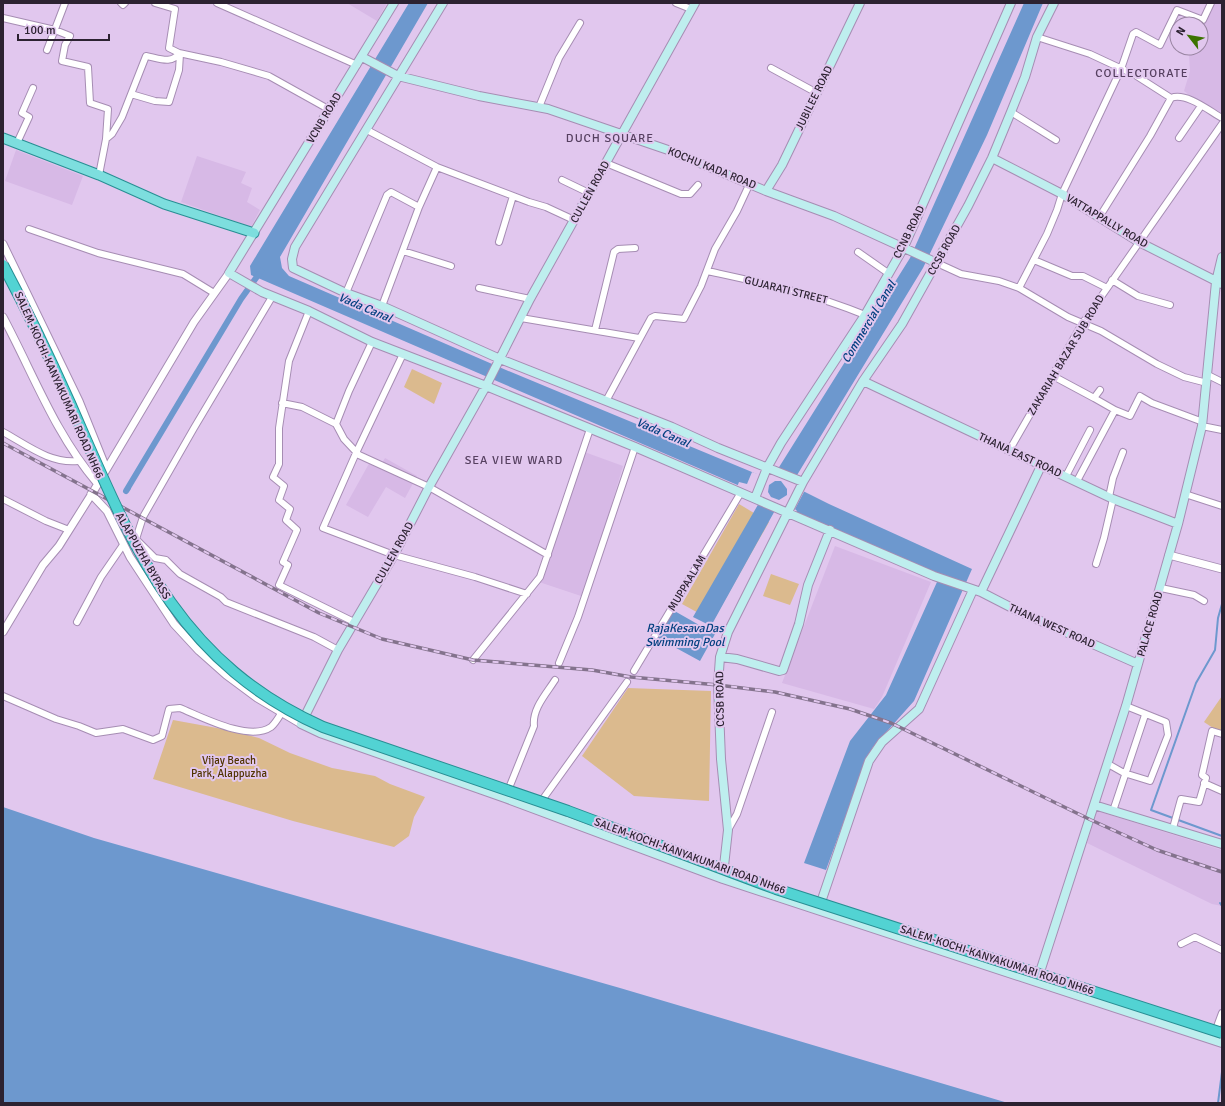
<svg xmlns="http://www.w3.org/2000/svg" width="1225" height="1106" font-family="Signika,sans-serif">
  <style>
    .built { fill: #d7b9e6 }
    .green { fill: #dbba8e }
    .water { fill: #6d98ce }
    .pier { fill: #e1c7ee; fill-rule: evenodd }
    .lines { fill: none; stroke-linecap: round; stroke-linejoin: round }
    .stream { stroke: #6d98ce; stroke-width: 2 }
    .canal { stroke: #6d98ce; stroke-width: 6 }
    .minor-casing { stroke: #a68db3; stroke-width: 8 }
    .tertiary-casing { stroke: #a68db3; stroke-width: 9 }
    .secondary-casing { stroke: #a68db3; stroke-width: 10 }
    .primary-casing { stroke: #288e93; stroke-width: 11 }
    .minor { stroke: #fff; stroke-width: 6 }
    .tertiary { stroke: #fff; stroke-width: 7 }
    .secondary { stroke: #beeeee; stroke-width: 8 }
    .primary { stroke: #7ddede; stroke-width: 9 }
    .rail-casing { stroke: #84738d; stroke-width: 3.5 }
    .rail { stroke: #e1c7ee; stroke-width: 2; stroke-dasharray: 6; stroke-linecap: butt }
    .trunk-bridge-casing { stroke: #288e93; stroke-width: 12; stroke-linecap: butt }
    .trunk-bridge { stroke: #52d3d3; stroke-width: 10 }
    .labels { text-anchor: middle; dominant-baseline: central; stroke-width: 4; stroke-linejoin: round; paint-order: stroke }
    .street-label { font-size: 11px; fill: #2c2231; stroke: #e1c7ee }
    .park-label { font-size: 11px; fill: #503300; stroke: #e1c7ee }
    .neighbourhood-label { font-size: 12px; letter-spacing: 1px; fill: #564060; stroke: #e1c7ee }
    .water-label { font-size: 12px; font-style: italic; fill: #003f7f; stroke: #e1c7ee }
  </style>
  <rect width="100%" height="100%" fill="#e1c7ee"/>
  <path class="built" d="M 347,3 L 387,3 L 377,21 Z
    M 1208,3 L 1222,3 L 1222,113 L 1193,98 L 1184,91 L 1190,71 L 1189,54 L 1193,48 L 1201,48 L 1201,24 L 1199,22 Z
    M 16,150 L 83,176 L 72,205 L 5,181 Z
    M 197,156 L 246,172 L 241,183 L 252,188 L 247,202 L 260,210 L 251,227 L 181,202 Z
    M 579,450 L 623,466 L 584,597 L 539,582 L 553,524 L 577,465 Z
    M 385,458 L 417,476 L 405,498 L 386,487 L 368,517 L 346,505 L 371,460 L 381,465 Z
    M 835,546 L 931,582 L 882,697 L 874,709 L 782,683 Z
    M 1097,811 L 1222,850 L 1222,906 L 1212,904 L 1087,843 Z"/>
  <path class="green" d="M 412,369 L 442,383 L 434,404 L 404,387 Z
    M 739,504 L 769,522 L 713,621 L 682,604 Z
    M 771,574 L 799,584 L 790,605 L 763,596 Z
    M 628,688 L 711,691 L 709,801 L 634,796 L 582,756 Z
    M 1222,696 L 1222,734 L 1204,722 Z
    M 173,720 L 228,730 L 259,738 L 290,753 L 332,768 L 375,776 L 390,784 L 425,797 L 414,817 L 409,836 L 394,847 L 293,821 L 153,779 Z"/>
  <path class="water" d="M 409,3 L 428,3 L 280,257 L 282,268 L 289,276 L 506,370 L 771,480 L 910,258 L 1024,3 L 1043,3 L 987,135 L 923,268 L 791,485 L 829,504 L 972,569 L 914,701 L 873,747 L 867,758 L 826,870 L 804,863 L 850,741 L 886,695 L 937,582 L 937,574 L 778,505 L 711,626 L 693,617 L 763,496 L 251,275 L 250,266 Z
    M 671,609 L 715,634 L 700,661 L 656,637 Z
    M 3,807 L 94,838 L 620,988 L 1008,1103 L 3,1103 Z"/>
  <path class="pier" d="M 776,467 L 798,476 L 793,484 L 805,490 L 795,509 L 797,511 L 795,515 L 779,508 L 777,513 L 757,503 L 760,497 L 737,487 L 739,482 L 747,484 L 752,472 L 770,478 ZM 775,481 L 781,481 L 787,489 L 787,495 L 779,500 L 771,497 L 768,492 L 769,485 Z"/>
  <g class="lines">
    <path class="stream" d="M 1222,604 L 1218,618 L 1215,650 L 1196,683 L 1151,810 L 1222,836
      M 1220,903 L 1222,906
      M 1218,1103 L 1222,1072"/>
    <path class="canal" d="M 128,488 L 126,491 L 241,299 L 261,271"/>
    <defs>
      <path id="minor" d="M 121,3 L 123,5 L 125,3
        M 155,3 L 175,9 L 169,48 L 179,53
        M 217,3 L 357,65
        M 676,3 L 691,9
        M 3,18 L 55,30 L 70,36 L 65,45 L 62,61 L 88,67 L 90,103 L 108,109 L 106,139
        M 1037,37 L 1090,54 L 1135,75 L 1171,98
        M 47,50 L 65,3
        M 771,68 L 817,93
        M 131,94 L 155,101 L 169,102 L 179,70 L 180,54
        M 539,107 L 559,58 L 580,23
        M 1011,112 L 1056,140
        M 367,130 L 437,167 L 529,202 L 546,207 L 574,220
        M 1179,138 L 1201,106
        M 17,143 L 29,117 L 22,113 L 33,88
        M 606,163 L 681,194 L 690,194 L 698,185
        M 99,175 L 106,139 L 112,134 L 122,117 L 146,56 C 158,58 172,65 179,53 L 221,62 L 269,76 L 330,110
        M 562,180 L 589,193
        M 1100,216 L 1150,136 L 1171,98 C 1186,92 1208,110 1222,118
        M 29,229 L 98,253 L 183,274 L 214,293
        M 499,242 L 513,196
        M 403,251 L 451,266
        M 858,252 L 888,273
        M 1034,260 L 1072,276 L 1083,276 L 1107,288
        M 937,263 L 961,274 L 999,281 L 1019,288 L 1068,317 L 1101,331 L 1157,364 L 1184,377 L 1207,383
        M 707,271 C 762,283 812,293 865,315
        M 1112,280 L 1138,296 L 1170,305
        M 479,288 L 530,299
        M 1019,288 L 1047,234 L 1057,210 L 1062,194 L 1121,69 L 1133,34 L 1136,32 L 1160,45 L 1177,10 L 1203,20 L 1211,3
        M 346,293 L 387,195 L 391,192 L 419,207
        M 272,297 L 194,428 L 143,517 L 136,539 L 155,558 L 166,560 L 180,574 L 221,597 L 226,602 L 314,637 L 338,650
        M 382,306 L 419,207 L 437,167
        M 309,311 L 289,361 L 279,428 L 279,464 L 273,477 L 284,486 L 279,500 L 290,509 L 286,520 L 297,530 L 283,562 L 288,565 L 279,585 L 354,622
        M 521,318 L 639,338
        M 595,330 L 614,252 L 618,249 L 635,248
        M 372,342 L 349,391 L 336,424 L 344,439 L 359,455 L 429,487 L 548,555
        M 403,354 L 356,453 L 323,528 L 394,555 L 475,577 L 527,594
        M 1208,375 L 1222,382
        M 1053,376 L 1094,398 L 1100,390
        M 1094,398 L 1115,410
        M 606,401 L 651,318 L 655,316 L 684,319 L 701,286 L 715,249 L 737,211 L 750,183
        M 282,403 L 302,407 L 336,424
        M 1202,426 L 1222,430
        M 3,432 C 27,445 50,464 78,461
        M 1009,451 L 1082,324 L 1222,124
        M 1066,476 L 1090,430
        M 1077,481 L 1115,410 L 1130,416 L 1140,396 L 1152,403 L 1203,422
        M 1185,494 L 1222,506
        M 1109,497 L 1113,478 L 1123,452
        M 3,499 L 46,521 L 69,530
        M 1096,564 L 1104,538 L 1113,499
        M 1161,588 L 1194,595 L 1204,601
        M 77,622 L 101,577 L 123,545
        M 473,660 L 540,577 L 590,429
        M 559,663 L 578,617 L 635,447
        M 634,671 L 740,494
        M 3,696 L 56,719 L 79,726 L 96,733 L 123,729 L 153,740 L 162,736 L 169,709 L 180,708 C 202,717 249,742 271,727 C 275,724 279,717 282,712
        M 1108,764 L 1124,773 L 1150,781 L 1168,735 L 1166,722 L 1126,706
        M 1204,783 L 1222,791
        M 507,793 L 534,726 C 532,709 546,694 555,680
        M 540,803 L 627,682
        M 1113,811 L 1145,715
        M 1173,828 L 1181,799 L 1199,802 L 1206,778 L 1202,775 L 1212,731 L 1222,734
        M 728,830 L 737,814 L 772,712
        M 1181,944 L 1195,937 L 1222,950
        M 1212,1040 L 1222,1013"/>
      <path id="tertiary" d="M 3,244 L 79,401 L 106,468
        M 3,317 C 33,373 55,434 97,483
        M 91,494 L 107,511 L 130,557 L 174,624 L 199,651 L 226,675 L 257,698 L 301,724
        M 1169,555 L 1222,569
        M 3,632 L 43,565 L 59,546 L 93,492 L 194,322 L 229,273"/>
      <path id="secondary" d="M 394,3 L 229,273 L 262,292 L 309,311 L 372,342 L 486,386 L 635,447 L 934,576 L 981,592 L 1018,611 L 1138,664
        M 443,3 L 295,247 L 292,259 L 293,268 L 346,293 L 382,306 L 500,359 L 672,427 L 718,448 L 803,482
        M 695,3 L 530,299 L 486,386 L 429,487 L 394,555 L 338,650 L 301,724 L 320,733 L 505,798 L 723,879 L 1222,1043
        M 362,57 L 398,76 L 479,96 L 548,109 L 671,151 L 766,191 L 834,216 L 937,263
        M 992,158 L 1062,194 L 1139,242 L 1222,284
        M 766,191 L 782,165 L 860,3
        M 863,381 L 1113,499 L 1178,524
        M 755,498 L 767,468 L 781,443 L 865,315 L 904,247 L 1011,3
        M 981,592 L 1041,466
        M 720,657 L 737,659 L 779,671 L 783,670 L 799,624 L 808,585 L 830,530
        M 1094,805 L 1222,844
        M 723,875 L 728,830 L 721,759 L 718,685 L 720,657 L 728,632 L 803,482 L 863,381 L 902,324 L 968,206 L 992,158 L 1011,112 L 1025,77 L 1037,37 L 1054,3
        M 819,908 L 869,761 L 882,742 L 919,709 L 973,590
        M 1038,978 L 1126,706 L 1178,524 L 1202,426 L 1216,282 L 1222,257"/>
      <path id="primary" d="M 3,138 L 99,175 L 164,204 L 254,233"/>
    </defs>
    <use href="#minor" class="minor-casing"/>
    <use href="#tertiary" class="tertiary-casing"/>
    <use href="#secondary" class="secondary-casing"/>
    <use href="#primary" class="primary-casing"/>
    <use href="#minor" class="minor"/>
    <use href="#tertiary" class="tertiary"/>
    <use href="#secondary" class="secondary"/>
    <use href="#primary" class="primary"/>
    <defs>
      <path id="rail" d="M 3,443 L 319,613 L 382,639 L 473,660 L 592,670 L 631,677 L 718,685 L 775,692 L 850,709 L 891,723 L 1091,820 L 1157,850 L 1222,872"/>
    </defs>
    <use href="#rail" class="rail-casing"/>
    <use href="#rail" class="rail"/>
    <defs>
      <path id="trunk-bridge" d="M 3,265 C 27,310 49,356 70,403 C 131,542 175,661 323,727 L 568,811 L 776,889 L 1222,1033"/>
    </defs>
    <use href="#trunk-bridge" class="trunk-bridge-casing"/>
    <use href="#trunk-bridge" class="trunk-bridge"/>
  </g>
  <g class="labels">
    <g class="street-label">
      <text transform="translate(814 98) rotate(-64)">JUBILEE ROAD</text>
      <text transform="translate(324 118) rotate(-59)">VCNB ROAD</text>
      <text transform="translate(712 168) rotate(22)">KOCHU KADA ROAD</text>
      <text transform="translate(590 192) rotate(-61)">CULLEN ROAD</text>
      <text transform="translate(1107 221) rotate(31)">VATTAPPALLY ROAD</text>
      <text transform="translate(909 232) rotate(-64)">CCNB ROAD</text>
      <text transform="translate(944 250) rotate(-61)">CCSB ROAD</text>
      <text transform="translate(786 290) rotate(14)">GUJARATI STREET</text>
      <text transform="translate(1066 355) rotate(-59)">ZAKARIAH BAZAR SUB ROAD</text>
      <text transform="translate(59 385) rotate(66)">SALEM-KOCHI-KANYAKUMARI ROAD NH66</text>
      <text transform="translate(1020 455) rotate(25)">THANA EAST ROAD</text>
      <text transform="translate(394 553) rotate(-61)">CULLEN ROAD</text>
      <text transform="translate(143 556) rotate(60)">ALAPPUZHA BYPASS</text>
      <text transform="translate(687 583) rotate(-59)">MUPPAALAM</text>
      <text transform="translate(1150 624) rotate(-74)">PALACE ROAD</text>
      <text transform="translate(1052 626) rotate(24)">THANA WEST ROAD</text>
      <text transform="translate(720 699) rotate(-91)">CCSB ROAD</text>
      <text transform="translate(690 856) rotate(20)">SALEM-KOCHI-KANYAKUMARI ROAD NH66</text>
      <text transform="translate(997 960) rotate(18)">SALEM-KOCHI-KANYAKUMARI ROAD NH66</text>
    </g>
    <g class="park-label">
      <text x="229" y="760">Vijay Beach<tspan x="229" dy="13">Park, Alappuzha</tspan></text>
    </g>
    <g class="neighbourhood-label">
      <text x="1142" y="73">COLLECTORATE</text>
      <text x="610" y="138">DUCH SQUARE</text>
      <text x="514" y="460">SEA VIEW WARD</text>
    </g>
    <g class="water-label">
      <text transform="translate(365 308) rotate(23)">Vada Canal</text>
      <text transform="translate(869 322) rotate(-59)">Commercial Canal</text>
      <text transform="translate(663 433) rotate(23)">Vada Canal</text>
      <text x="685" y="628">RajaKesavaDas<tspan x="685" dy="14">Swimming Pool</tspan></text>
    </g>
  </g>
  <rect width="1225" height="1106" fill="none" stroke="#2c2231" stroke-width="8"/>
  <g transform="translate(1189 36) rotate(301)"><circle r="19" fill="#e1c7ee" stroke="#9985a2"/>
  <path d="M0-3L7 15L0 10L-7 15Z" fill="#3c7300"/>
  <text y="-6" font-size="11" font-weight="bold" text-anchor="middle" fill="#2c2231">N</text>
  </g>
  <path d="M18 34v6h91v-6" fill="none" stroke="#2c2231" stroke-width="2"/>
  <text x="24" y="34" font-size="12" fill="#2c2231" stroke="#e1c7ee" stroke-width="3" paint-order="stroke">100 m</text>
</svg>
